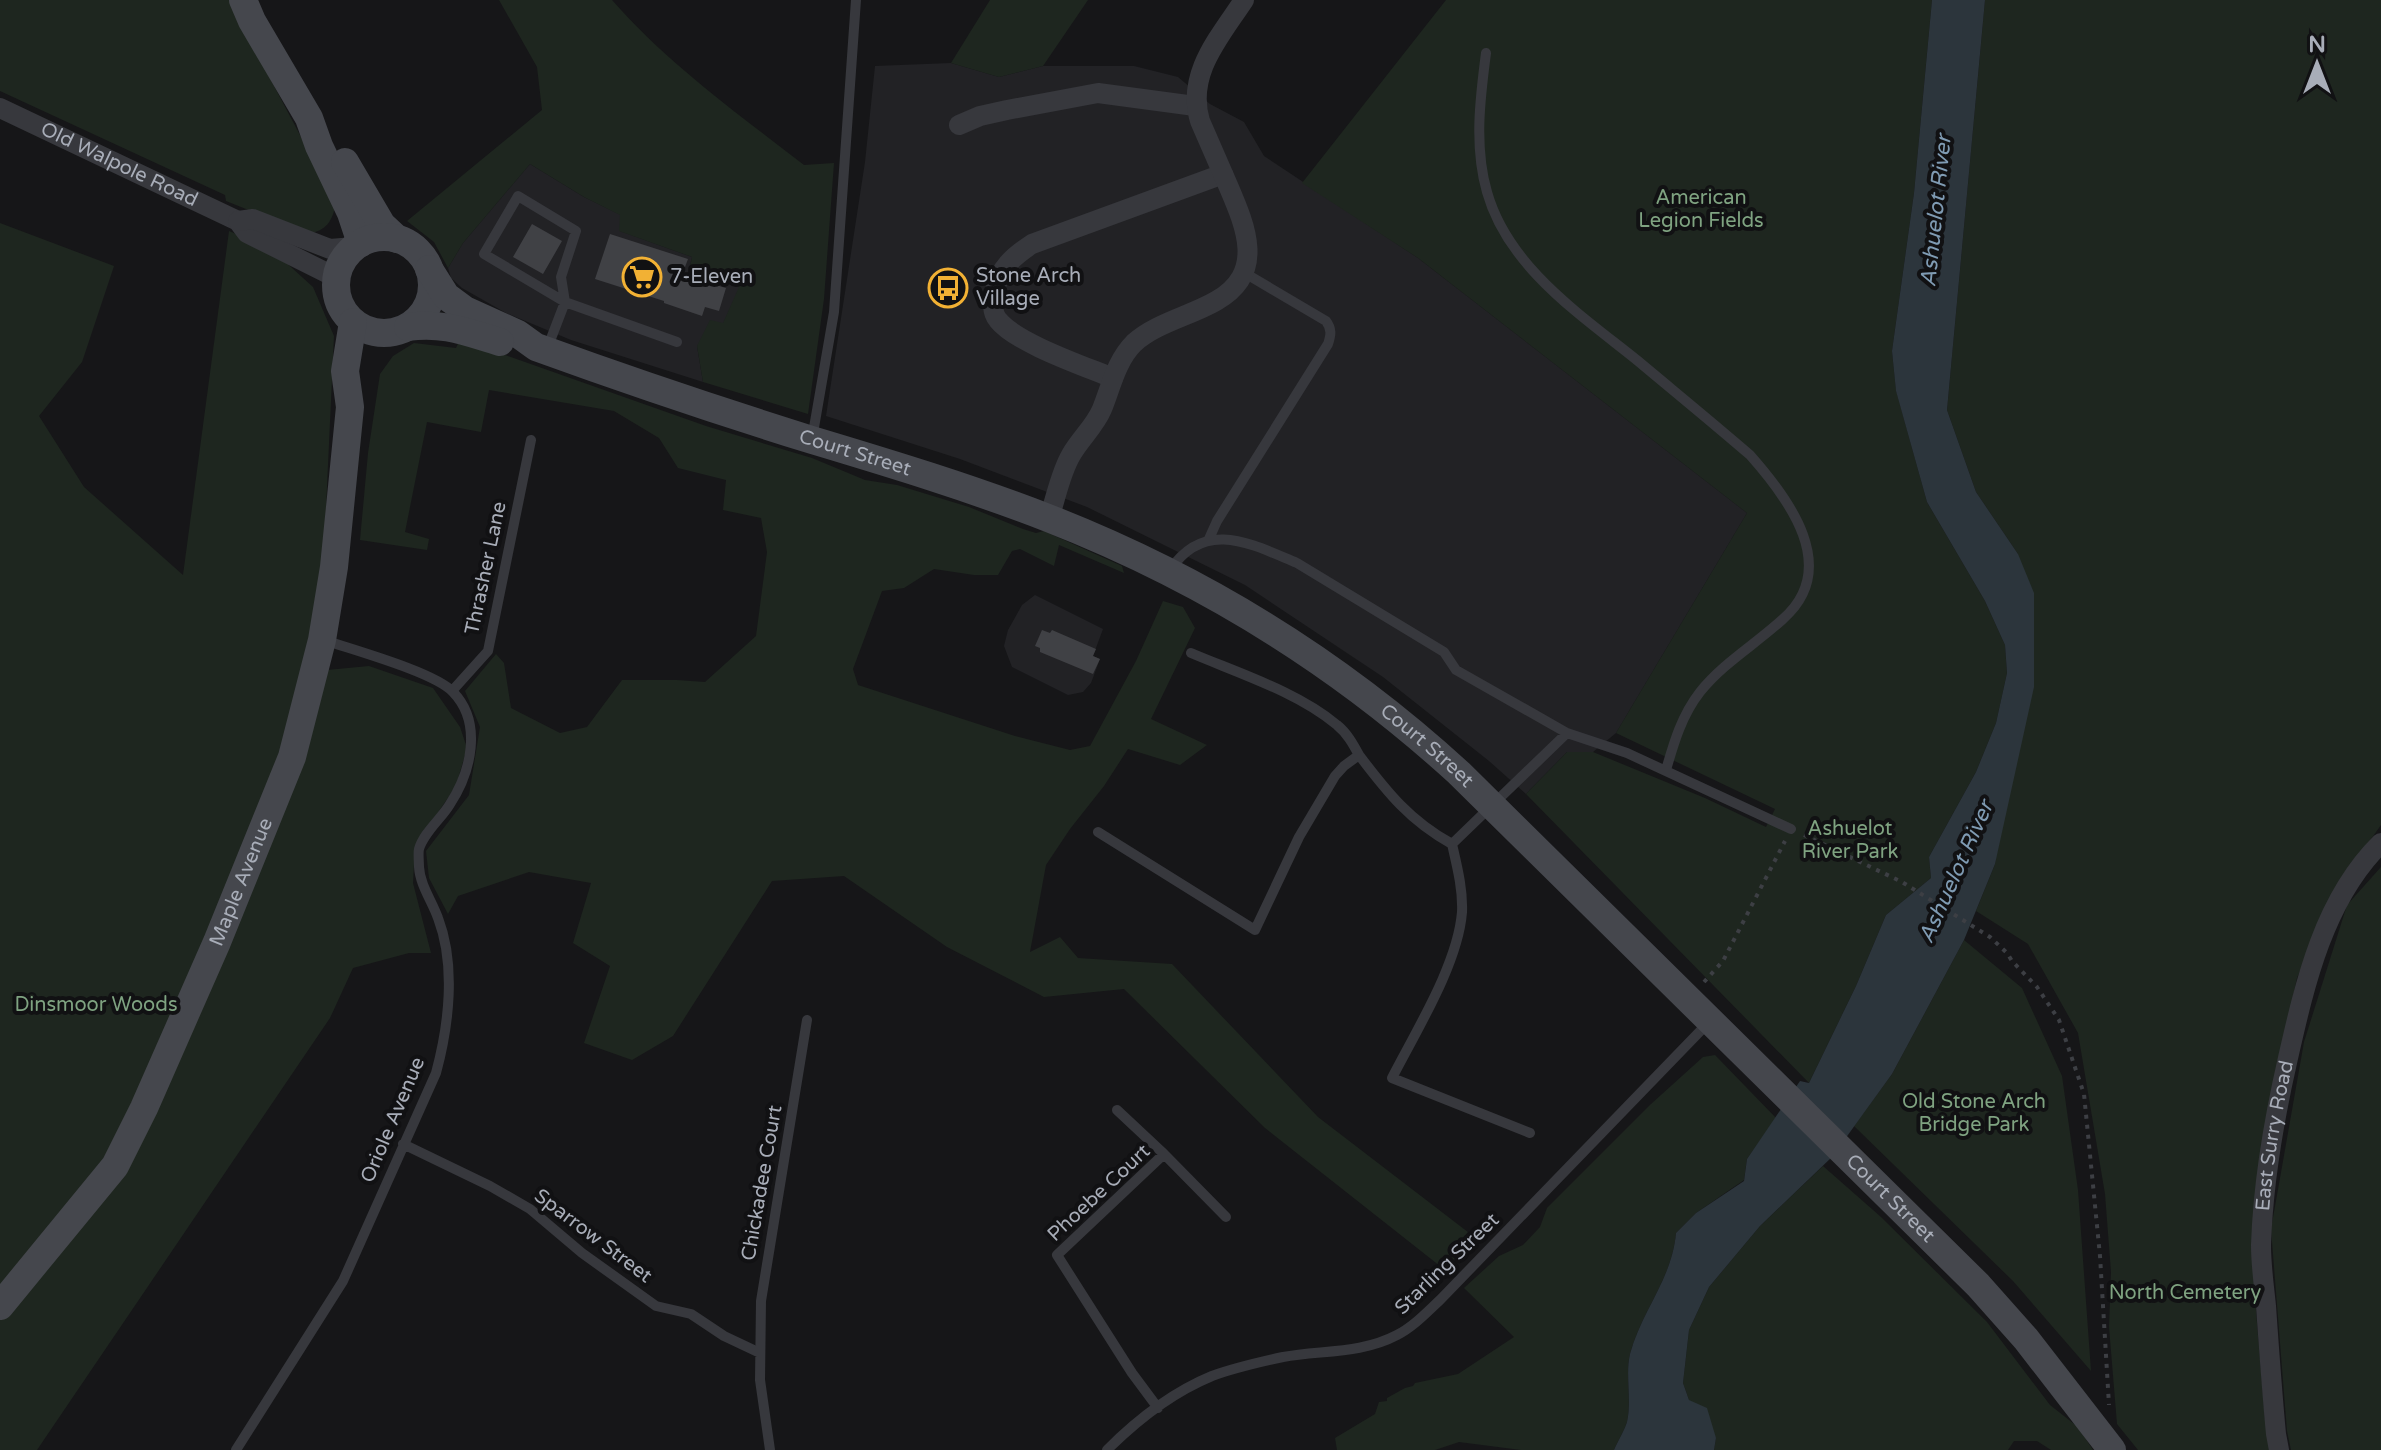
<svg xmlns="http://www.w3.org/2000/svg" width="2381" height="1450" font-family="'Varela Round',sans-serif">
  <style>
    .built { fill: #222225 }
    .green { fill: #1e261f }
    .water { fill: #2c353c }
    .building { fill: #404145 }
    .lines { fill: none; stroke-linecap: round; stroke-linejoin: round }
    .path { stroke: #3d3f44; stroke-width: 4; stroke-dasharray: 4 6; stroke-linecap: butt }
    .lane { stroke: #37383d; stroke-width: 10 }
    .street { stroke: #37383d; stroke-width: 20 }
    .secondary { stroke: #45474d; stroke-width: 28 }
    .labels { text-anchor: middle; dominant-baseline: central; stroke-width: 8; stroke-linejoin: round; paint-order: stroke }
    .street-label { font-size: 20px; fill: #a8adb8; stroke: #111113 }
    .park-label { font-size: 20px; fill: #7fa381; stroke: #111113 }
    .poi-label { font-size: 20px; fill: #a8adb8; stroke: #111113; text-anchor: start }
    .water-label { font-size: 22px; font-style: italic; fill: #7f9bb3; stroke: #111113 }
  </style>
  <rect width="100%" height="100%" fill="#161618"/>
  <path class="built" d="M 951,63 L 999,77 L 1043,66 L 1134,66 L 1178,77 L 1210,104 L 1244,122 L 1264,156 L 1418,258 L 1747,513 L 1616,733 L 1593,752 L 1567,752 L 1526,794 L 1489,761 L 1383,677 L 1245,585 L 1087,507 L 960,459 L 826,416 L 865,162 L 875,66 Z
    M 530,164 L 584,197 L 621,215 L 620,231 L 692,257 L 689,271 L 740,287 L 723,324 L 697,346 L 703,382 L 571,340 L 506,313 L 462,288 L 451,278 L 448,268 L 463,243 Z
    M 1035,595 L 1103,629 L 1093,656 L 1100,659 L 1091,683 L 1083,692 L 1068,695 L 1012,667 L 1004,646 L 1008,630 L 1022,605 Z"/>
  <path class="green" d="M 0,0 L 232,0 L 247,35 L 336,203 C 332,222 327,230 308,234 L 226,201 L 225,195 L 0,91 Z
    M 499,0 L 612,0 C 667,63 738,114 804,165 L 834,163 L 824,299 L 808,414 L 703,382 L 697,346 L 710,320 L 723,323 L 739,287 L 689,271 L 692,257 L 619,231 L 620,215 L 584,197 L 530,164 L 463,243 L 448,268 L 434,242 L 407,221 L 542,110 L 537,67 Z
    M 990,0 L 1088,0 L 1043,66 L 999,77 L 951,63 Z
    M 1446,0 L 1932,0 L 1914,193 L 1892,351 L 1896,390 L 1927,502 L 1985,601 L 2005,645 L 2007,673 L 1996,723 L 1976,772 L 1929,857 L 1931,878 L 1886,915 L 1856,986 L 1809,1083 L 1526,794 L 1567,752 L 1593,752 L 1705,798 L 1766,827 L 1775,809 L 1616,733 L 1747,513 L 1418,258 L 1302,183 Z
    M 1985,0 L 2381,0 L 2381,825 L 2333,893 L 2297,978 L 2276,1075 L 2254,1208 L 2256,1311 L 2265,1419 L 2272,1450 L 2138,1450 L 2117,1424 L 2109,1327 L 2111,1272 L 2105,1194 L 2078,1033 L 2028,944 L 1976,911 L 1995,864 L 2018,554 L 1976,492 L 1947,410 Z
    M 0,223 L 114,266 L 82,362 L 39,416 L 84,487 L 183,575 L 229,231 L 270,248 L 313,287 L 334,336 L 322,594 L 306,672 L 369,666 L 433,688 L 460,727 L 467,748 L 456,786 L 415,846 L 413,883 L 431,953 L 409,953 L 353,968 L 330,1018 L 37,1450 L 0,1450 Z
    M 460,339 L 706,426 L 812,458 L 865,480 L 897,485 L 969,507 L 1023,529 L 1036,533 L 1044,531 L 1122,566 L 1124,573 L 1059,545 L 1054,566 L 1020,549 L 1012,551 L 998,575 L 974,575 L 934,569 L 904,588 L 882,591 L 853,669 L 858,685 L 1015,736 L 1070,750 L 1090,746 L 1136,661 L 1163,601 L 1183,607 L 1195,628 L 1151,719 L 1207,745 L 1180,765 L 1128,749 L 1104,786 L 1070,829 L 1046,865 L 1030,952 L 1060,937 L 1078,958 L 1172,964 L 1318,1117 L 1477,1239 L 1445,1270 L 1265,1128 L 1124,989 L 1044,997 L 947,947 L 844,876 L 772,881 L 673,1036 L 632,1060 L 584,1043 L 610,966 L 573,943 L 591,883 L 529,872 L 458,896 L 448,914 L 429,878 L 426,851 L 469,795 L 480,727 L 465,691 L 496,654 L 504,663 L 511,708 L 560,733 L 587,727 L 622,680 L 677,680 L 705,682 L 756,636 L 767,552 L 761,518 L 723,510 L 726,480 L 678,468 L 659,438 L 614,411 L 489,390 L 481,432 L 427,422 L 405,532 L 429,539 L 427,550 L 360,540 L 368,453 L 380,374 L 393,356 L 414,343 L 456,348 Z
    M 2381,867 L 2381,1450 L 2291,1450 L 2287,1431 L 2271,1229 L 2304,1042 L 2347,905 Z
    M 1964,940 L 2022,988 L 2062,1076 L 2078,1190 L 2091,1371 L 2013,1281 L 1854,1126 L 1892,1074 Z
    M 1715,1055 L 1776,1118 L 1747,1159 L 1744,1180 L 1696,1213 L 1676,1233 C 1672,1279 1642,1310 1630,1354 C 1625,1375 1632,1400 1627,1422 C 1624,1431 1618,1441 1614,1450 L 1521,1450 L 1459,1442 L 1435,1450 L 1337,1450 L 1335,1438 L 1375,1414 L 1379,1402 L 1387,1401 L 1387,1398 L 1405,1388 L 1413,1386 L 1415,1383 L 1458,1374 L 1514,1337 L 1464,1288 L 1499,1256 L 1523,1245 L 1540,1227 L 1547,1208 L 1651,1104 L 1703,1057 Z
    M 1823,1166 L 1881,1217 L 1987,1322 L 2050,1405 L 2078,1427 L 2093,1450 L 2051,1450 L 2037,1441 L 2014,1441 L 2008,1450 L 1714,1450 L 1716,1438 L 1689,1400 L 1683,1383 L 1689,1330 L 1709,1287 L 1760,1226 Z"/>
  <path class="water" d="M 1932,0 L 1985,0 L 1947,410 L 1976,492 L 2018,554 L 2034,593 L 2034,687 L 1995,864 L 1964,940 L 1892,1074 L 1832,1157 L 1760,1226 L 1709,1287 L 1689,1330 L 1683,1383 L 1689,1400 L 1707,1408 L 1716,1438 L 1714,1450 L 1614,1450 C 1618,1441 1624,1431 1627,1422 C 1632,1400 1625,1375 1630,1354 C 1642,1310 1672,1279 1676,1233 L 1696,1213 L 1744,1181 L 1747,1159 L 1800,1081 L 1809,1083 L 1856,986 L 1886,915 L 1931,878 L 1929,857 L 1976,772 L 1996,723 L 2007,673 L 2005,645 L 1985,601 L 1927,502 L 1896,391 L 1892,351 L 1914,193 Z"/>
  <path class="building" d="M 532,224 L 562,241 L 543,274 L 513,257 Z
    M 610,234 L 688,259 L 682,275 L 726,288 L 719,311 L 705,307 L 702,316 L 664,303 L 664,301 L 595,279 Z
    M 1042,630 L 1050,633 L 1052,630 L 1096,649 L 1093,656 L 1100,659 L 1093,674 L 1040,652 L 1040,648 L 1035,646 Z"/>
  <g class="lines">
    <path class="path" d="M 1804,835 L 1902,882 L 1990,937 L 2007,953 L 2012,961 L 2037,987 L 2059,1020 L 2084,1094 L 2100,1256 L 2109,1405
      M 1704,982 L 1723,961 L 1785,841"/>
    <path class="lane" d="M 1486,53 C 1480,99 1474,147 1487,192 C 1508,267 1581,315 1638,361 C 1675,392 1713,423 1750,455 C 1789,499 1841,568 1783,619 C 1756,644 1723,663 1700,692 C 1682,715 1674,742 1666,770
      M 518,196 L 576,231 L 561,277 L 565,302 L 484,254 Z
      M 547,349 L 565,302 L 677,342
      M 812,439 L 834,312 L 856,0
      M 1208,541 L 1217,521 L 1328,344 C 1331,335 1332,329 1326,321 L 1243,272
      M 1170,570 C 1205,518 1251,544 1297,563 L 1444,652 L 1456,670 L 1567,733 L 1627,753 L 1791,829
      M 1191,653 C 1238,673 1298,692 1337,725 C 1347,733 1353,744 1359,755
      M 452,691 L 488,651 L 531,440
      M 1098,832 L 1255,930 L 1299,837 L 1335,776 L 1344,766 L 1359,755 C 1387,792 1410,821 1452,844 C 1457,866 1463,889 1462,912 C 1458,964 1416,1031 1392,1078 L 1530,1133
      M 1452,844 L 1567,733
      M 1117,1110 L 1164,1154
      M 403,1144 L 490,1186 L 530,1209 L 582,1253 L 656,1306 L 691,1314 L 724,1336 L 760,1353
      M 1158,1408 L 1132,1373 L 1057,1255 L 1164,1154 L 1226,1217
      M 236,1450 L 343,1281 L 436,1073 C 449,1025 456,965 438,918 C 432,901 420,885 419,867 C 419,862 418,853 419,849 C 424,832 442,818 450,804 C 471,772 483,723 453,692 C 434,672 353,650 324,640
      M 770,1450 L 760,1380 L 761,1301 L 807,1020
      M 1107,1450 C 1136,1421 1173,1392 1212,1376 C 1234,1368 1260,1362 1283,1357 C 1322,1350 1361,1354 1397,1335 C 1413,1327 1426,1313 1440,1300 L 1709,1022"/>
    <g class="street">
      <path id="s1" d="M 0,108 L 238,221 L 247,233 L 337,278"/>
      <path d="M 959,125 L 980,116 L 1007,110 L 1098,93 L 1195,106"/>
      <path d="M 238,221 L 253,219 L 330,249 L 354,247"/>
      <path d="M 1113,378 C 1084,366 1016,343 998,320 C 991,312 993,300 995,291 C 999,268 1014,256 1032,244 L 1223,174"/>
      <path d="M 1049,518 C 1056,498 1060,474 1071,455 C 1080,439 1095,426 1102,409 C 1111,387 1116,361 1134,343 C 1156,323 1190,316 1216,301 C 1267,272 1245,225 1227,183 C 1218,162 1209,142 1200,121 C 1186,74 1219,38 1244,0"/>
      <path id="s2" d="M 2279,1450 L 2276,1434 C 2272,1392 2269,1349 2266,1306 C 2264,1286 2261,1266 2261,1245 C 2263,1183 2274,1119 2288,1058 C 2305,983 2324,899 2381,843"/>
    </g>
    <g class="secondary">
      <path d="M 243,0 L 252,21 L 309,118 L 319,146 L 351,213 L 361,243"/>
      <path d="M 345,162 L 382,225 L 397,239"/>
      <circle cx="384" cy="285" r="48"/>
      <path id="s3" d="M 429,269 L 446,296 L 465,310 L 518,334 L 536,347 C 627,380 719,411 812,440 C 892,464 971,488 1048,518 C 1199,577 1339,663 1459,773 L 1978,1285 L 2026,1339 L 2112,1450"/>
      <path d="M 408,327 C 444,322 466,332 500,342"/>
      <path id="s4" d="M 0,1306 L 115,1166 L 144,1108 L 217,942 L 292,757 L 322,640 L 334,567 L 350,407 L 345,371 L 353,322"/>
    </g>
  </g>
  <defs>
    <symbol id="supermarket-ring" viewBox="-11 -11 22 22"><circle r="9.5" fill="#111113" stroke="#f2b134" stroke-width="1.5"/><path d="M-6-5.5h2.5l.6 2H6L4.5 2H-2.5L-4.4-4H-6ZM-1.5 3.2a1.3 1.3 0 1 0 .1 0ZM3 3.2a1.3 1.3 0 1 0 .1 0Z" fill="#f2b134"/></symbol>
    <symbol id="bus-ring" viewBox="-11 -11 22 22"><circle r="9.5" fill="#111113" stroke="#f2b134" stroke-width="1.5"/><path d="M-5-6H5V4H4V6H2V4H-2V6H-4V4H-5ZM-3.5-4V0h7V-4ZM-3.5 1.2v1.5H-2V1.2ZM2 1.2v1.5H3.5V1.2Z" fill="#f2b134"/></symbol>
  </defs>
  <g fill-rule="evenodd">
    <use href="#supermarket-ring" x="620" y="255" width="44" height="44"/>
    <use href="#bus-ring" x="926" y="266" width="44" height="44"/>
  </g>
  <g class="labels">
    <g class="street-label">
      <text stroke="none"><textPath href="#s1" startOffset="132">Old Walpole Road</textPath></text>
      <text stroke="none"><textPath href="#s3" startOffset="472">Court Street</textPath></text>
      <text transform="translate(486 568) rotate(-78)">Thrasher Lane</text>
      <text stroke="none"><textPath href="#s3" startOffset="1120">Court Street</textPath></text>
      <text stroke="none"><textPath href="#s4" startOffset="492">Maple Avenue</textPath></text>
      <text transform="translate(393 1120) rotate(-67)">Oriole Avenue</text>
      <text stroke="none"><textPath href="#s2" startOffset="316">East Surry Road</textPath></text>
      <text transform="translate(762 1183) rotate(-80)">Chickadee Court</text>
      <text transform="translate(1099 1193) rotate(-43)">Phoebe Court</text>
      <text stroke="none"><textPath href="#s3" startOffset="1768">Court Street</textPath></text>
      <text transform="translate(593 1236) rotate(37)">Sparrow Street</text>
      <text transform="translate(1447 1264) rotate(-44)">Starling Street</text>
    </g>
    <g class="park-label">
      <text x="1701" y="198">American<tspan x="1701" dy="23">Legion Fields</tspan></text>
      <text x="1850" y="829">Ashuelot<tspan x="1850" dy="23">River Park</tspan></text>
      <text x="96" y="1005">Dinsmoor Woods</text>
      <text x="1974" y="1102">Old Stone Arch<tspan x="1974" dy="23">Bridge Park</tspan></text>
      <text x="2185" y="1293">North Cemetery</text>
    </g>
    <g class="poi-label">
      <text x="976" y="276">Stone Arch<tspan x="976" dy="23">Village</tspan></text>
      <text x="670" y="277">7-Eleven</text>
    </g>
    <g class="water-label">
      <text transform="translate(1936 211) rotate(-84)">Ashuelot River</text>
      <text transform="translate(1956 872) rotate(-66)">Ashuelot River</text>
    </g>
  </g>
  <g transform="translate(2317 64)" stroke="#111113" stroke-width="6" paint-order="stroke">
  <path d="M0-6L14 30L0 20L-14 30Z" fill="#a8adb8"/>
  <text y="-12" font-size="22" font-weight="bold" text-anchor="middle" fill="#a8adb8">N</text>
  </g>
</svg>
